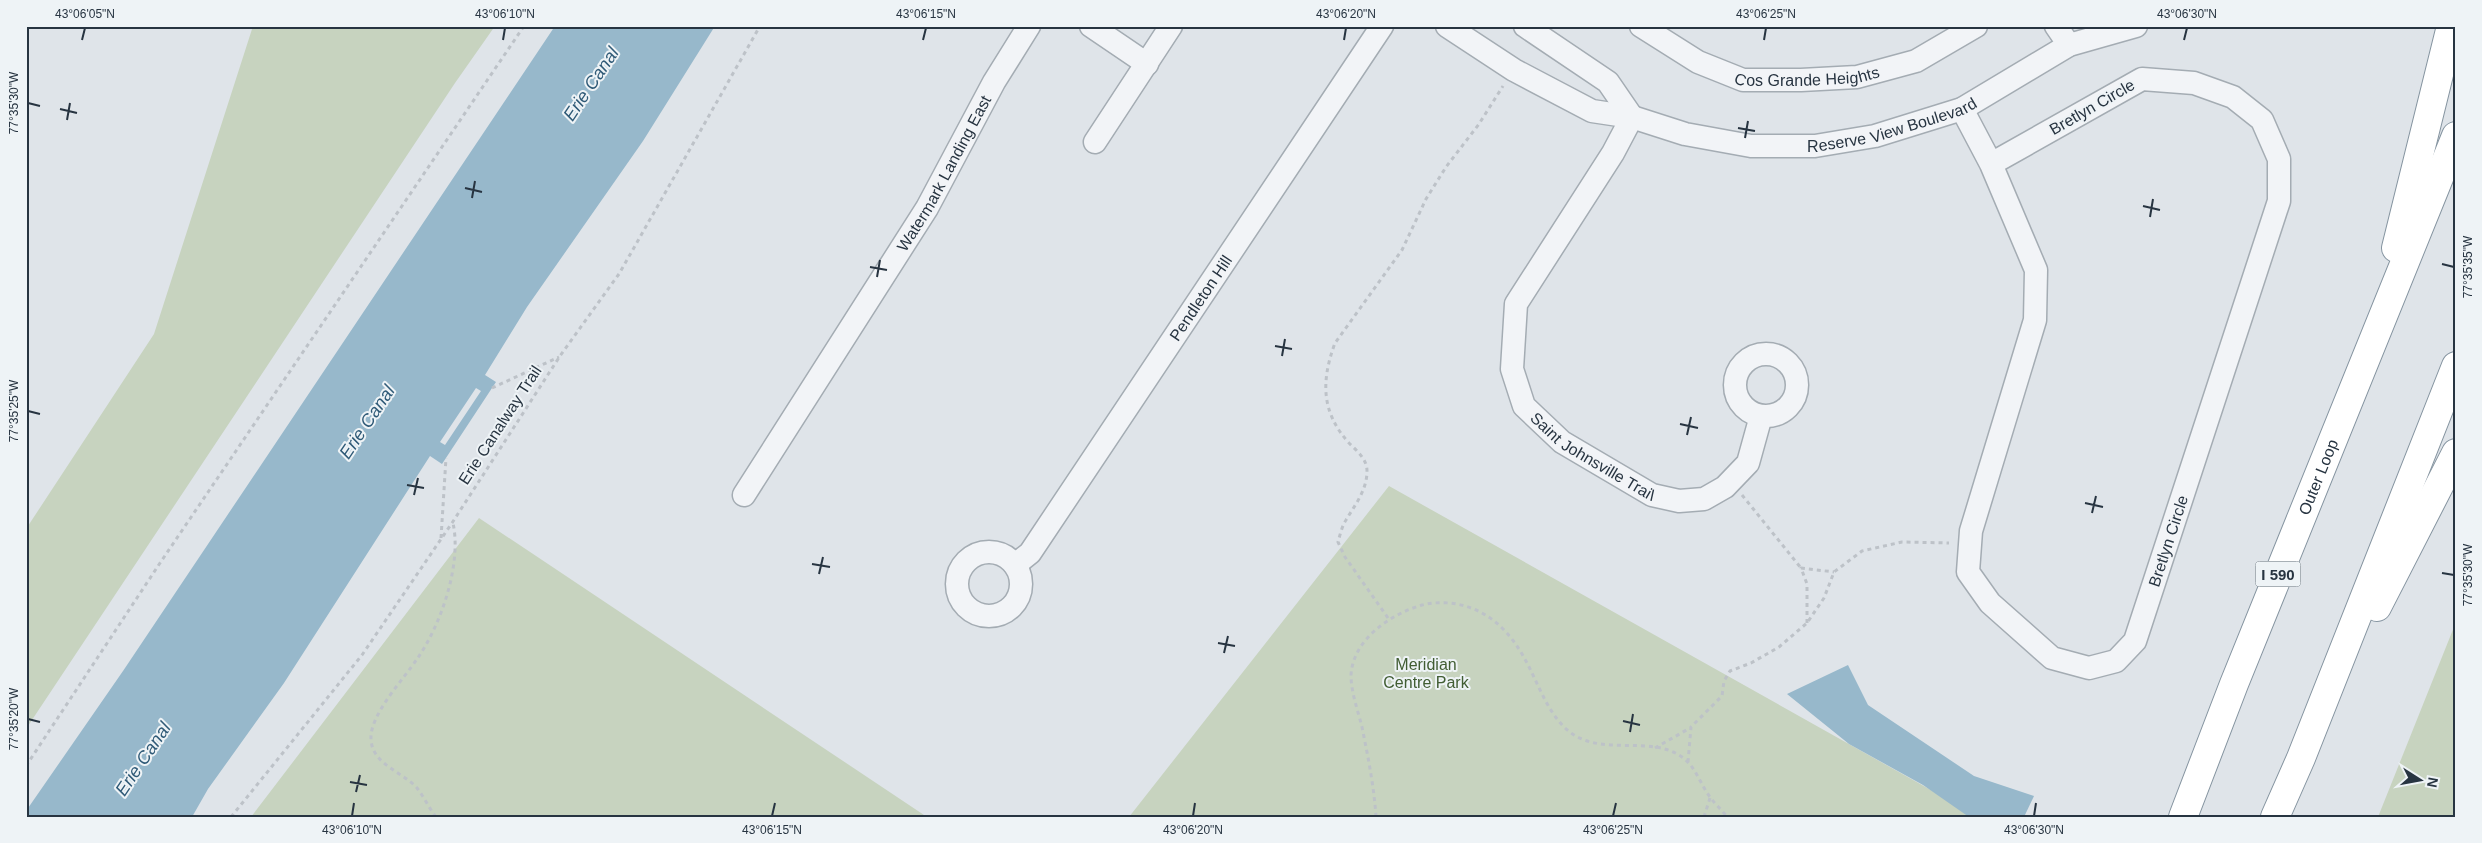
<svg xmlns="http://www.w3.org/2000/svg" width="2482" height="843" font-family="Helvetica,sans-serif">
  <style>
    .green { fill: #c7d3bf }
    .water { fill: #97b8cb; fill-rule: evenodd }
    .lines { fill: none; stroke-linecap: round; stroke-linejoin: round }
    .minor-casing { stroke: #a4acb3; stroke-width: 25 }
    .highway-casing { stroke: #8594a0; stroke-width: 30 }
    .path { stroke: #bdc2c8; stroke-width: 3; stroke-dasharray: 4 4; stroke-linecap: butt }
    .minor { stroke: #f2f4f7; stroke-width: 22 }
    .highway { stroke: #fff; stroke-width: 28 }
    .ticks { fill: none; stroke: #273441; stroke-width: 2 }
    .labels { text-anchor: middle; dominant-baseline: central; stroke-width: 4; stroke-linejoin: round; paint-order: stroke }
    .shield { fill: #eef3f6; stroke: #636d77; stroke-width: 1 }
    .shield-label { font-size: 15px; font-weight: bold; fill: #273441 }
    .street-label { font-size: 16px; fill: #273441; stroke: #eef3f6 }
    .park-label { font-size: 16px; fill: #415d33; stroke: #eef3f6 }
    .water-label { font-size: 18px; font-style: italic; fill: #2f5a77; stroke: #eef3f6 }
    .neatline { fill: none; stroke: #273441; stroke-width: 2 }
    .ticks-label { font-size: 12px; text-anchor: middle; fill: #273441 }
  </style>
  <rect width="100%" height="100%" fill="#dfe4e9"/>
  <path class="green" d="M 253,26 L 495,26 L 455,83 L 26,729 L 26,529 L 154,334 Z
    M 1389,486 L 1979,817 L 1129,817 Z
    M 479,518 L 927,817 L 251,817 Z
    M 2456,622 L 2456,817 L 2378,817 Z"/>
  <path class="water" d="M 555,26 L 715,26 L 643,141 L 527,307 L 485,375 L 496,382 L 492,388 L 442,464 L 430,456 L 284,683 L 208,789 L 192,817 L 26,817 L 26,811 L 123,671 ZM 476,388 L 481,391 L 445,445 L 440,442 Z
    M 1848,665 L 1868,705 L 1974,776 L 2034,796 L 2024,817 L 1969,817 L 1923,785 L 1849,744 L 1787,694 Z"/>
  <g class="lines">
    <defs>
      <g id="minor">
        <path d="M 1091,26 L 1147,64"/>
        <path id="s1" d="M 1447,26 L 1514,70 L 1592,111 L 1632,117 L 1685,134 L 1751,146 L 1815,146 L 1875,136 L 1962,109 L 2069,45 L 2136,26"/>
        <path d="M 1525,26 L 1608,82 L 1632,117"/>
        <path id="s2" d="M 1641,26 L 1698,62 L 1743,80 L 1801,80 L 1857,77 L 1916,61 L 1976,26"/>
        <path d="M 2056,26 L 2069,45"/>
        <path id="s3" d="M 1962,109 L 1991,164 L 2036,270 L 2035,320 L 1971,531 L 1968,572 L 1990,603 L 2052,658 L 2089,668 L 2116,661 L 2135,641 L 2279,201 L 2279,159 L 2262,120 L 2233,97 L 2194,83 L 2142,79 L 1991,164"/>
        <path id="s4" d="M 1632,117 L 1613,153 L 1516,304 L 1512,369 L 1524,406 L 1562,442 L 1652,495 L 1679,501 L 1704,499 L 1725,487 L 1748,463 L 1761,416"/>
        <path d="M 1095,142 L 1171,26"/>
        <circle cx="1766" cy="385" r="31"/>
        <path id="s5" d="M 744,495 L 927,208 L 994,82 L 1029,26"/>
        <circle cx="989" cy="584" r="32"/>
        <path id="s6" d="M 1015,565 L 1030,553 L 1382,26"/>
      </g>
      <g id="highway">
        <path d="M 2396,248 L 2451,26"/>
        <path d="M 2377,607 L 2456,453"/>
        <path id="s7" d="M 2183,817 L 2234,684 L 2456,136"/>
        <path d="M 2275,817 L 2301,758 L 2456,366"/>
      </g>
    </defs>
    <use href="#minor" class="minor-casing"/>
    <use href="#highway" class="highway-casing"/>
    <path class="path" d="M 492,388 L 559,357
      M 1742,495 L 1801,568
      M 441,538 L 446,458
      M 1388,618 L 1345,557 L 1338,542 C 1340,535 1342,526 1346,520 C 1355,505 1367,490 1367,471 C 1367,459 1357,451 1349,443 C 1321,412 1321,381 1335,343 L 1402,250 L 1426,199 L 1446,167 L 1479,124 L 1503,86
      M 1807,623 L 1807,584 L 1801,568 L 1834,572
      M 1655,748 L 1690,728
      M 1688,762 L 1691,727 L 1722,696 L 1724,681 L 1730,671 L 1751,663 L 1779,647 L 1807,623 L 1824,598 L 1834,572 L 1862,551 L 1902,542 L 1949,543
      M 26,766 L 160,563 L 524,26
      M 231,817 L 362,655 L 452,523 L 560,356 L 619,274 L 760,26
      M 436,817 C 429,808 424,797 417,788 C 403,772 373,765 371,740 C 369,715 404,679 417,659 C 441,625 462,564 453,523
      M 1376,817 C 1374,786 1368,757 1362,727 C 1358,711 1351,692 1351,675 C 1353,639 1391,614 1422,605 C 1451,598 1481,607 1502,628 C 1533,658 1537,699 1564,727 C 1597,760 1648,733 1682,757 C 1696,767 1700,784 1710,797 C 1715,804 1722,810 1727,817
      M 1704,817 L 1710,798"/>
    <use href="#minor" class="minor"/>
    <use href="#highway" class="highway"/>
  </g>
  <path class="ticks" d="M 82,40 L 85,28M 503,40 L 505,28M 923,40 L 926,28M 1344,40 L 1346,28M 1764,40 L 1766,28M 2184,40 L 2187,28M 28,103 L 40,106M 60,109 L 77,113M 67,120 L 70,103M 1738,128 L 1755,131M 1745,138 L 1748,121M 465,188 L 482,192M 472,198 L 475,181M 2143,206 L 2160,210M 2150,217 L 2153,199M 2442,264 L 2454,267M 870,267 L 887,270M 877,277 L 880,260M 1275,346 L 1292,349M 1282,356 L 1285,339M 28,411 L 40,414M 1680,424 L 1698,428M 1687,435 L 1691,417M 407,485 L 424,488M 414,495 L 418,478M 2085,503 L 2103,507M 2092,513 L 2096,496M 812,564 L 830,567M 2442,573 L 2454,575M 819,574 L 823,557M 1218,643 L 1235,646M 1224,653 L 1228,636M 28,719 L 40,722M 1623,721 L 1640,725M 1630,732 L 1633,714M 350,782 L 367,785M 356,792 L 360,775M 352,816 L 354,803M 772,816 L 775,803M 1193,816 L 1195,803M 1613,816 L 1616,803M 2034,816 L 2036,803"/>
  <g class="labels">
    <rect class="shield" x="2255.5" y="561.5" width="45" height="25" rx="4"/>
    <g class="shield-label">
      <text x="2278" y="574">I 590</text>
    </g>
    <g class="street-label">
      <text stroke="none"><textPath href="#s2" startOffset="180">Cos Grande Heights</textPath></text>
      <text transform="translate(2092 107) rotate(-30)">Bretlyn Circle</text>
      <text stroke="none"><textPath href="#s1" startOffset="475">Reserve View Boulevard</textPath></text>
      <text stroke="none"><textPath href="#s5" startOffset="379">Watermark Landing East</textPath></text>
      <text stroke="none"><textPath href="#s6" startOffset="326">Pendleton Hill</textPath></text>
      <text transform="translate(500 425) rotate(-57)">Erie Canalway Trail</text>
      <text stroke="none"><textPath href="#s4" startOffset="410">Saint Johnsville Trail</textPath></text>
      <text stroke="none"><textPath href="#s7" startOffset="366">Outer Loop</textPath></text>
      <text stroke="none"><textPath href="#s3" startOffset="809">Bretlyn Circle</textPath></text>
    </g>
    <g class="park-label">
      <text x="1426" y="664">Meridian<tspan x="1426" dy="18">Centre Park</tspan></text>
    </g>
    <g class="water-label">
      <text transform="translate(591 84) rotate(-56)">Erie Canal</text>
      <text transform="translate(367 422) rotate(-56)">Erie Canal</text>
      <text transform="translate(143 759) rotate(-56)">Erie Canal</text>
    </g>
  </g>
  <rect width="2482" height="843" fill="none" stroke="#eef3f6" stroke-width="55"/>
  <g transform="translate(2420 780) rotate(101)" stroke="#eef3f6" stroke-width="4" paint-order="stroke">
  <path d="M0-4L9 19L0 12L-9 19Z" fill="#273441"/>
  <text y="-8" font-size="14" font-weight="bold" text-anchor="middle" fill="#273441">N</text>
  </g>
  <rect x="28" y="28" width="2426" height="788" class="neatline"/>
  <g class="ticks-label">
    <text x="85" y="18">43°06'05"N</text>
    <text x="505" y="18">43°06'10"N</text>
    <text x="926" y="18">43°06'15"N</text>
    <text x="1346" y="18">43°06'20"N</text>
    <text x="1766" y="18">43°06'25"N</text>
    <text x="2187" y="18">43°06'30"N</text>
    <text transform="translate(14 103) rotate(-90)" y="4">77°35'30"W</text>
    <text transform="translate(2468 267) rotate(-90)" y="4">77°35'35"W</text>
    <text transform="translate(14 411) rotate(-90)" y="4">77°35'25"W</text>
    <text transform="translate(2468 575) rotate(-90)" y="4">77°35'30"W</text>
    <text transform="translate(14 719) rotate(-90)" y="4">77°35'20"W</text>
    <text x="352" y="834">43°06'10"N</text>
    <text x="772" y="834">43°06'15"N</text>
    <text x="1193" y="834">43°06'20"N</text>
    <text x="1613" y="834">43°06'25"N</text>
    <text x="2034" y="834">43°06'30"N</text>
  </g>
</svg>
